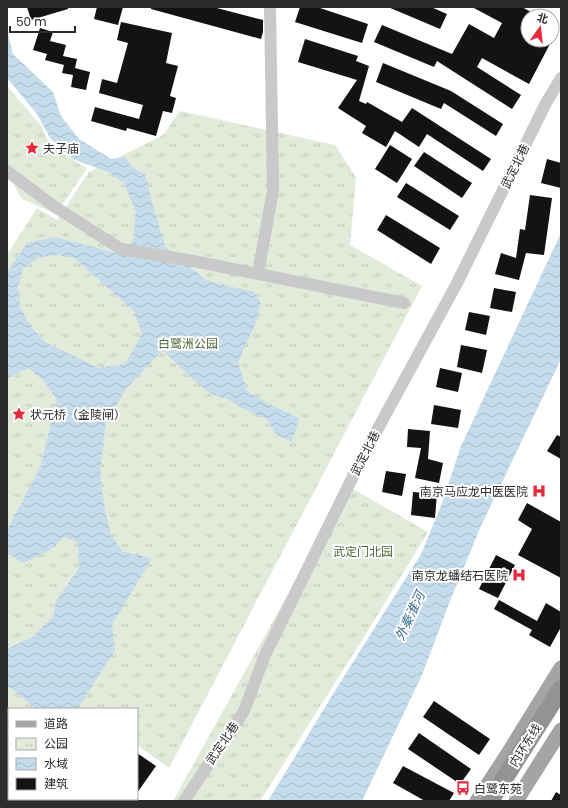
<svg xmlns="http://www.w3.org/2000/svg" width="568" height="808" font-family="Poppins,'Noto Sans SC',sans-serif">
  <style>
    .park { fill: url(#park-tufts) }
    .water { fill: url(#water-waves); fill-rule: evenodd }
    .building { fill: #131313 }
    .lines { fill: none; stroke-linecap: round; stroke-linejoin: round }
    .minor { stroke: #c9c9c9; stroke-width: 12 }
    .major { stroke: #a4a4a4; stroke-width: 15 }
    .highway { stroke: #939393; stroke-width: 18 }
    .labels { text-anchor: middle; dominant-baseline: central; stroke-width: 4; stroke-linejoin: round; paint-order: stroke }
    .poi-label { font-size: 12px; fill: #2c2c2c; stroke: #fff; text-anchor: start }
    .street-label { font-size: 12px; fill: #2c2c2c; stroke: #fff }
    .park-label { font-size: 12px; fill: #506739; stroke: #fff }
    .water-label { font-size: 13px; font-style: italic; fill: #3a6f8e; stroke: #fff }
  </style>
  <defs>
    <pattern id="park-tufts" width="24" height="20" patternUnits="userSpaceOnUse"><rect width="24" height="20" fill="#e2ead9"/><path d="M3 7l-1-3M5 7V3M7 7l1-3M15 17l-1-3M17 17v-4M19 17l1-3" fill="none" stroke="#c2c9ba"/></pattern>
    <pattern id="water-waves" width="16" height="10" patternUnits="userSpaceOnUse"><rect width="16" height="10" fill="#c4dceb"/><path d="M0 5q4-4 8 0t8 0" fill="none" stroke="#a9bdca"/></pattern>
  </defs>
  <rect width="100%" height="100%" fill="#fff"/>
  <path class="park" d="M 7,86 L 42,127 L 47,139 L 66,156 L 87,168 L 56,214 L 22,199 L 12,182 L 7,178 Z
    M 180,111 L 335,145 L 356,177 L 350,245 L 422,286 L 169,768 L 137,745 L 137,709 L 9,709 L 9,799 L 36,799 L 34,801 L 7,801 L 7,255 L 37,208 L 57,220 L 89,172 L 163,135 Z
    M 348,486 L 428,532 L 364,637 L 260,801 L 173,801 Z"/>
  <path class="water" d="M 7,30 L 13,54 L 53,92 L 61,116 L 79,139 L 111,159 L 125,157 L 132,167 L 145,174 L 152,202 L 165,246 L 207,281 L 254,292 L 261,303 L 257,320 L 238,362 L 247,391 L 269,404 L 299,418 L 292,442 L 276,434 L 268,420 L 240,407 L 229,400 L 210,393 L 188,375 L 163,350 L 126,389 L 106,422 L 100,470 L 104,505 L 111,535 L 123,552 L 152,558 L 112,625 L 115,650 L 83,701 L 76,709 L 37,709 L 9,687 L 7,687 L 7,649 L 32,637 L 53,617 L 56,601 L 79,568 L 78,542 L 64,537 L 50,550 L 23,563 L 7,553 L 7,530 L 40,468 L 57,400 L 42,379 L 28,368 L 13,375 L 7,379 L 7,273 L 27,243 L 55,237 L 120,254 L 133,242 L 136,212 L 124,183 L 109,172 L 72,159 L 50,138 L 37,114 L 7,78 ZM 58,255 L 74,258 L 134,311 L 142,334 L 125,364 L 99,368 L 45,342 L 31,327 L 20,307 L 18,287 L 23,268 L 39,257 Z
    M 561,233 L 561,359 L 481,526 L 450,601 L 422,675 L 362,801 L 268,801 L 333,694 L 421,554 L 441,506 L 461,446 Z"/>
  <path class="building" d="M 27,7 L 68,7 L 68,9 L 31,20 Z
    M 97,7 L 123,7 L 118,25 L 94,19 Z
    M 151,7 L 213,7 L 263,20 L 263,32 L 261,39 L 151,9 Z
    M 300,7 L 317,7 L 368,24 L 362,43 L 295,22 Z
    M 388,7 L 431,7 L 447,14 L 440,29 Z
    M 472,7 L 522,7 L 538,16 L 528,16 L 528,40 L 552,40 L 529,84 L 482,58 L 477,67 L 521,95 L 512,109 L 437,61 L 434,67 L 374,42 L 382,25 L 452,54 L 469,24 L 494,38 L 502,23 Z
    M 121,22 L 172,33 L 166,63 L 178,66 L 170,96 L 176,98 L 172,113 L 163,111 L 156,136 L 127,128 L 126,131 L 91,121 L 95,107 L 139,119 L 143,105 L 99,93 L 102,79 L 117,83 L 128,43 L 117,40 Z
    M 40,28 L 53,32 L 50,41 L 66,45 L 63,56 L 77,59 L 75,68 L 90,72 L 86,90 L 71,87 L 73,75 L 62,73 L 64,65 L 45,60 L 47,54 L 33,50 Z
    M 305,39 L 358,56 L 356,61 L 369,66 L 359,101 L 366,104 L 367,102 L 402,122 L 412,108 L 491,159 L 483,171 L 427,134 L 419,147 L 395,131 L 386,147 L 362,133 L 366,126 L 338,108 L 357,80 L 298,62 Z
    M 383,63 L 451,91 L 503,124 L 496,136 L 444,103 L 441,109 L 376,82 Z
    M 390,145 L 412,159 L 397,183 L 375,169 Z
    M 424,152 L 472,183 L 462,198 L 414,166 Z
    M 547,159 L 561,163 L 561,188 L 541,183 Z
    M 406,183 L 459,216 L 450,230 L 397,197 Z
    M 530,195 L 552,198 L 544,255 L 526,253 L 519,280 L 495,274 L 501,253 L 516,258 L 520,229 L 525,230 Z
    M 386,215 L 440,248 L 431,264 L 377,230 Z
    M 494,288 L 516,292 L 512,312 L 490,308 Z
    M 469,312 L 490,316 L 486,335 L 465,330 Z
    M 461,345 L 487,350 L 482,373 L 457,367 Z
    M 440,368 L 462,373 L 458,392 L 436,387 Z
    M 434,405 L 461,410 L 458,428 L 431,424 Z
    M 408,429 L 430,431 L 428,459 L 443,463 L 439,483 L 415,478 L 421,448 L 407,447 Z
    M 557,435 L 561,437 L 561,459 L 547,451 Z
    M 386,471 L 406,474 L 402,496 L 382,492 Z
    M 413,492 L 437,494 L 435,518 L 411,515 Z
    M 527,503 L 561,522 L 561,578 L 518,555 L 532,529 L 518,520 Z
    M 496,555 L 515,565 L 498,598 L 479,589 Z
    M 499,600 L 537,621 L 546,603 L 561,612 L 561,627 L 550,647 L 529,635 L 532,630 L 494,609 Z
    M 434,701 L 490,739 L 479,755 L 423,717 Z
    M 419,733 L 471,769 L 460,784 L 408,749 Z
    M 137,753 L 156,766 L 137,793 Z
    M 403,766 L 454,793 L 449,801 L 425,801 L 393,783 Z
    M 556,792 L 561,795 L 561,801 L 551,801 Z"/>
  <g class="lines">
    <path class="minor" d="M 7,171 L 55,207 L 121,249 L 188,260 L 404,303
      M 258,274 L 273,190 L 270,7
      M 18,801 L 19,799
      M 184,801 L 244,711 L 265,655 L 363,456 L 456,285 L 546,103 L 561,78"/>
    <path class="major" d="M 477,801 L 509,752 L 561,668
      M 516,801 L 561,730"/>
    <path class="highway" d="M 490,801 L 561,689"/>
  </g>
  <defs>
    <symbol id="sight-bare" viewBox="-9 -9 18 18"><path d="M0-6L1.8-2.2L6-1.7L2.9 1.2L3.7 5.4L0 3.3L-3.7 5.4L-2.9 1.2L-6-1.7L-1.8-2.2Z" fill="#e62a3c" stroke="#fff" stroke-width="2.5" paint-order="stroke"/></symbol>
    <symbol id="hospital-bare" viewBox="-9 -9 18 18"><path d="M-5-5h3v3.5h4V-5h3V5h-3V1.5h-4V5h-3Z" fill="#e62a3c" stroke="#fff" stroke-width="2.5" paint-order="stroke"/></symbol>
    <symbol id="bus-bare" viewBox="-9 -9 18 18"><path d="M-5-6H5V4H4V6H2V4H-2V6H-4V4H-5ZM-3.5-4V0h7V-4ZM-3.5 1.2v1.5H-2V1.2ZM2 1.2v1.5H3.5V1.2Z" fill="#e62a3c" stroke="#fff" stroke-width="2.5" paint-order="stroke"/></symbol>
  </defs>
  <g fill-rule="evenodd">
    <use href="#sight-bare" x="22" y="138" width="20" height="20"/>
    <use href="#sight-bare" x="9" y="404" width="20" height="20"/>
    <use href="#hospital-bare" x="529" y="481" width="20" height="20"/>
    <use href="#hospital-bare" x="509" y="565" width="20" height="20"/>
    <use href="#bus-bare" x="453" y="778" width="20" height="20"/>
  </g>
  <g class="labels">
    <g class="poi-label">
      <text x="43" y="148">夫子庙</text>
      <text x="30" y="414">状元桥（金陵闸）</text>
      <text x="528" y="491" text-anchor="end">南京马应龙中医医院</text>
      <text x="508" y="575" text-anchor="end">南京龙蟠结石医院</text>
      <text x="474" y="788">白鹭东苑</text>
    </g>
    <g class="street-label">
      <text transform="translate(515 166) rotate(-64)">武定北巷</text>
      <text transform="translate(365 453) rotate(-63)">武定北巷</text>
      <text transform="translate(222 743) rotate(-56)">武定北巷</text>
      <text transform="translate(525 745) rotate(-58)">内环东线</text>
    </g>
    <g class="park-label">
      <text x="188" y="343">白鹭洲公园</text>
      <text x="363" y="551">武定门北园</text>
    </g>
    <g class="water-label">
      <text transform="translate(410 616) rotate(-65)">外秦淮河</text>
    </g>
  </g>
  <rect width="568" height="808" fill="none" stroke="#2c2c2c" stroke-width="16"/>
  <rect x="8" y="708" width="130" height="92" fill="#ffffff" stroke="#ababab"/>
  <rect x="16" y="721" width="20" height="6" fill="#a4a4a4" stroke="#ababab"/>
  <text x="44" y="728" font-size="12" fill="#2c2c2c">道路</text>
  <rect x="16" y="738" width="20" height="12" fill="url(#park-tufts)" stroke="#ababab"/>
  <text x="44" y="748" font-size="12" fill="#2c2c2c">公园</text>
  <rect x="16" y="758" width="20" height="12" fill="url(#water-waves)" stroke="#ababab"/>
  <text x="44" y="768" font-size="12" fill="#2c2c2c">水域</text>
  <rect x="16" y="778" width="20" height="12" fill="#131313" stroke="#ababab"/>
  <text x="44" y="788" font-size="12" fill="#2c2c2c">建筑</text>
  <g transform="translate(540 28) rotate(15)"><circle r="19" fill="#ffffff" stroke="#ababab"/>
  <path d="M0-3L7 15L0 10L-7 15Z" fill="#e62a3c"/>
  <text y="-6" font-size="11" font-weight="bold" text-anchor="middle" fill="#2c2c2c">北</text>
  </g>
  <path d="M10 26v6h65v-6" fill="none" stroke="#2c2c2c" stroke-width="2"/>
  <text x="16" y="26" font-size="12" fill="#2c2c2c" stroke="#ffffff" stroke-width="3" paint-order="stroke">50 m</text>
</svg>
